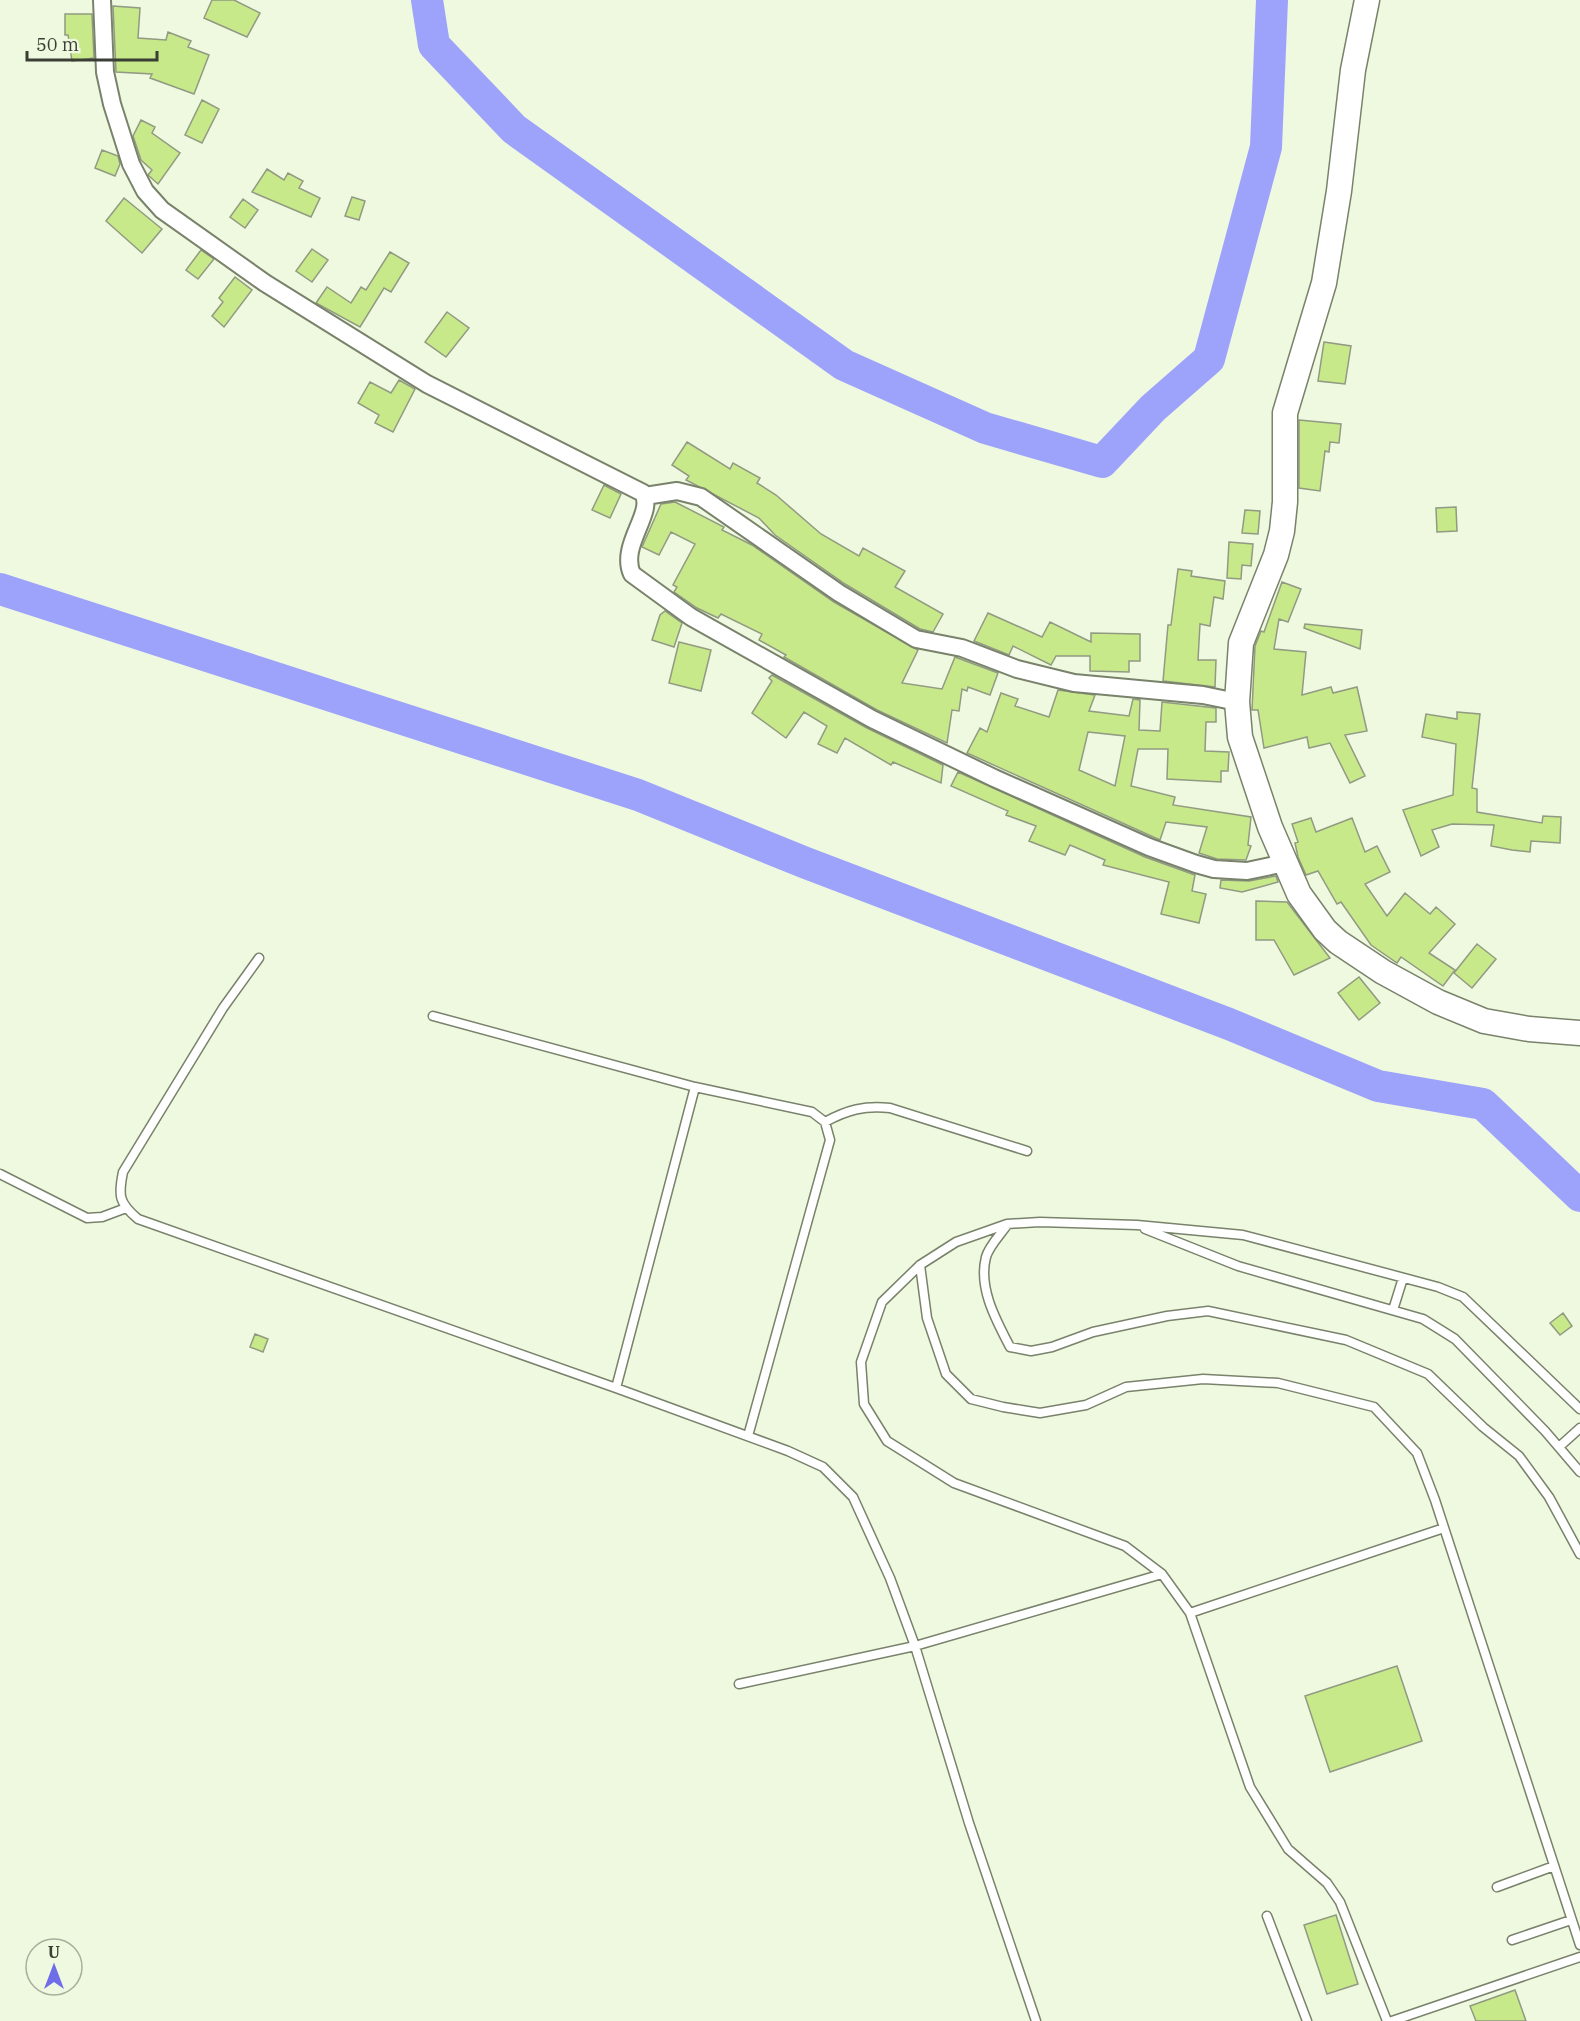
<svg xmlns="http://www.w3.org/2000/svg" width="1580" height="2021" font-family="'IBM Plex Serif',serif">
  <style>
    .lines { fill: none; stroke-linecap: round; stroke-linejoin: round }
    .river { stroke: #9da3fb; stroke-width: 32 }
    .building { fill: #c7e98a; stroke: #919a82; stroke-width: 1.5; fill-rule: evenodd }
    .lane-casing { stroke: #79826b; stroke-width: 11 }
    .street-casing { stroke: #79826b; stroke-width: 20 }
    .secondary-casing { stroke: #79826b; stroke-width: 27 }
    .lane { stroke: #fff; stroke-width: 8 }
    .street { stroke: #fff; stroke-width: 16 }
    .secondary { stroke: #fff; stroke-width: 24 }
  </style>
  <rect width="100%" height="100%" fill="#eff9df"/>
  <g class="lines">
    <path class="river" d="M 427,0 L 434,45 L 514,129 L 844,365 L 985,428 L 1102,462 L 1153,408 L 1209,359 L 1266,147 L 1272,0
      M 0,589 L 638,795 L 806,863 L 1229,1024 L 1378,1086 L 1483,1104 L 1580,1196"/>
  </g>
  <path class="building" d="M 212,0 L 234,0 L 260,13 L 247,37 L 204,18 Z
    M 113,6 L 140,8 L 138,38 L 166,40 L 168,32 L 191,41 L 188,47 L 209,55 L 194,94 L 150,78 L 152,74 L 116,72 Z
    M 65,14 L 92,14 L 94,58 L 72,61 L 68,35 L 65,35 Z
    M 202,100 L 219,109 L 202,143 L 185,135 Z
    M 141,120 L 155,127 L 152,133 L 180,153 L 158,184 L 148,175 L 152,170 L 141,160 L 133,136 Z
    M 102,150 L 118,156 L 120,164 L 115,176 L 95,168 Z
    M 267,169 L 284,180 L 288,173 L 303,181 L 299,188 L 320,198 L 311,217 L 252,192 Z
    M 352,197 L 365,201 L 359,220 L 345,216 Z
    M 124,198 L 162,229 L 142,253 L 106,221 Z
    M 243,199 L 258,210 L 245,228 L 230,217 Z
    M 312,249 L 328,260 L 312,282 L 296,271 Z
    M 201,250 L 214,259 L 198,279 L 186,270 Z
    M 390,252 L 409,263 L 391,292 L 384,288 L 360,327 L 316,303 L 327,287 L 351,303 L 361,287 L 366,290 Z
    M 235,277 L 252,290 L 224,327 L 212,316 L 223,302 L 219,298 Z
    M 447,312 L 469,328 L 446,357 L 425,342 Z
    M 1324,342 L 1351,346 L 1345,384 L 1318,381 Z
    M 399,380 L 415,389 L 393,432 L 375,423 L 379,415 L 358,403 L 370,382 L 391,393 Z
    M 1299,420 L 1341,424 L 1339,443 L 1330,442 L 1329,452 L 1325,451 L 1320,491 L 1299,488 Z
    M 687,442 L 730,469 L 733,463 L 760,478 L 757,483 L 776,495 L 821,534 L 859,556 L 863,548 L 905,571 L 895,587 L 943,614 L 933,632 L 920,629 L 845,584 L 775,535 L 759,518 L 686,480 L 689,476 L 672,465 Z
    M 604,485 L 621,494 L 610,518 L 592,510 Z
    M 675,502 L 724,527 L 722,530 L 752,545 L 834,602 L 918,650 L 902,683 L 942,689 L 955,657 L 998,673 L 990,695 L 968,687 L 967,691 L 962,689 L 959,711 L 952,710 L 947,743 L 877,710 L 784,657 L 786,655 L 759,640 L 762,634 L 721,614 L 718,618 L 697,608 L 674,592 L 677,587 L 673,585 L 695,544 L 671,532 L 659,555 L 642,547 L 661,504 Z
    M 1456,507 L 1457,531 L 1437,532 L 1436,508 Z
    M 1245,510 L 1260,511 L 1258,534 L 1242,533 Z
    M 1229,542 L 1253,544 L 1251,566 L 1242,565 L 1241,579 L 1227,578 Z
    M 1178,569 L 1192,571 L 1191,576 L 1225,581 L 1223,599 L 1214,597 L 1210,626 L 1200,624 L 1198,660 L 1216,660 L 1215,687 L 1163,681 L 1168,625 L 1171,625 Z
    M 1282,582 L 1301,589 L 1288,622 L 1279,619 L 1274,649 L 1306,652 L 1302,695 L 1331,687 L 1333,693 L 1357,687 L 1367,731 L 1345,735 L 1365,776 L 1350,783 L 1330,743 L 1309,748 L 1307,737 L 1264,748 L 1258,710 L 1252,710 L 1255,646 L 1261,631 L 1264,632 Z
    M 665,611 L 682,623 L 674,647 L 652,640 L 660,615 Z
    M 988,613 L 1042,637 L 1050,622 L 1091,642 L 1091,633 L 1140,634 L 1140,661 L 1129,661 L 1129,672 L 1090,671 L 1090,656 L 1056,656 L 1051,665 L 1013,646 L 1009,655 L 974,641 Z
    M 1305,624 L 1362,630 L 1360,649 L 1304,628 Z
    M 679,642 L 711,650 L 701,691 L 669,683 Z
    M 772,675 L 867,728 L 943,765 L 941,783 L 893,762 L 891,765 L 845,738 L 837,753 L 818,744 L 827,726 L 804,712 L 786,738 L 752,713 L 772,681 L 769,678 Z
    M 1058,690 L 1095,695 L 1089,711 L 1129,716 L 1133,699 L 1140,700 L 1139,730 L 1160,731 L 1162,702 L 1216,708 L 1216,722 L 1206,722 L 1205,751 L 1229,752 L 1228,771 L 1221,771 L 1221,782 L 1167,779 L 1168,749 L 1138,749 L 1131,786 L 1175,797 L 1173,805 L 1251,817 L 1248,845 L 1251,846 L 1246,860 L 1217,859 L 1199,853 L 1207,827 L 1166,822 L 1160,840 L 967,753 L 980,728 L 987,732 L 1001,693 L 1018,699 L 1015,706 L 1049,717 ZM 1088,732 L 1125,736 L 1115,786 L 1079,770 Z
    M 1457,712 L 1480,714 L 1472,788 L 1477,789 L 1477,812 L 1542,823 L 1543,816 L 1561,817 L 1560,843 L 1531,841 L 1530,852 L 1512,850 L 1491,846 L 1494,825 L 1452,824 L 1432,830 L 1439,847 L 1421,856 L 1403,810 L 1453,795 L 1456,744 L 1422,737 L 1426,714 L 1457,719 Z
    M 958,772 L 1145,857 L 1195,875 L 1192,891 L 1206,894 L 1199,923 L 1161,914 L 1169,882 L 1103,865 L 1105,860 L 1070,845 L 1065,855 L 1029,841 L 1036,826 L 1006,815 L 1008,811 L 951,786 Z
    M 1311,818 L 1316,832 L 1352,818 L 1365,852 L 1377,846 L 1390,872 L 1365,884 L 1387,916 L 1405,893 L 1430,914 L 1436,907 L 1455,924 L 1429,953 L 1455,970 L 1443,986 L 1401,957 L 1397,963 L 1371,945 L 1341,902 L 1337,904 L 1318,871 L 1306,875 L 1298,857 L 1295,843 L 1298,842 L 1292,824 Z
    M 1276,876 L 1278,882 L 1242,892 L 1220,888 L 1221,880 L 1249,881 Z
    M 1256,901 L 1287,902 L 1330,958 L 1294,975 L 1274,940 L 1256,940 Z
    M 1477,944 L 1496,959 L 1472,988 L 1454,973 Z
    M 1359,977 L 1380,1003 L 1359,1020 L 1338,993 Z
    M 1563,1313 L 1572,1326 L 1560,1335 L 1550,1323 Z
    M 255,1334 L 268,1339 L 263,1352 L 250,1347 Z
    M 1397,1666 L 1422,1741 L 1330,1772 L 1305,1696 Z
    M 1336,1915 L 1358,1984 L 1327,1994 L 1304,1925 Z
    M 1515,1990 L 1526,2021 L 1476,2021 L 1470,2006 Z"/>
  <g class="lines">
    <defs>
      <path id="lane" d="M 259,958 L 223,1008 L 123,1172 C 118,1196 119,1203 138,1219 L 616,1388 L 788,1451 L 823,1467 L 853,1497 L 890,1578 L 915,1646 L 969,1823 L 1036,2021
        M 433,1016 L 695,1087 L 812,1112 L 825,1122 L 830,1140 L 748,1436
        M 825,1122 C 847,1110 865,1105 890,1108 L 1027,1151
        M 0,1174 L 87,1218 L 102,1217 L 126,1208
        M 1007,1225 C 1001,1234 989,1246 986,1257 C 978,1288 996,1320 1010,1347 L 1031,1351 L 1052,1347 L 1093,1332 L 1167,1316 L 1208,1311 L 1346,1340 L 1428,1374 L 1483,1427 L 1519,1456 L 1549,1497 L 1580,1554
        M 1145,1229 L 1238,1266 L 1423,1319 L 1455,1339 L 1545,1431 L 1580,1472
        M 920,1265 L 927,1318 L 946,1374 L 971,1399 L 1003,1407 L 1040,1413 L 1086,1405 L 1126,1387 L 1203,1379 L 1278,1383 L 1374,1407 L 1417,1453 L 1435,1500 L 1580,1945
        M 1393,1310 L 1403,1278
        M 616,1388 L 695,1087
        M 1559,1447 L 1580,1428
        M 1190,1613 L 1444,1528
        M 739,1684 L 915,1646 L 1162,1574
        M 1497,1887 L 1554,1866
        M 1267,1916 L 1307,2021
        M 1512,1940 L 1571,1920
        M 1387,2021 L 1340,1902 L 1327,1883 L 1288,1849 L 1250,1787 L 1190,1613 L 1162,1574 L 1125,1546 L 954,1483 L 887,1441 L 864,1404 L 861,1362 L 882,1302 L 920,1265 L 956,1242 L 1007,1224 L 1040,1222 L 1137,1225 L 1243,1235 L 1438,1287 L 1463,1297 L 1580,1409
        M 1392,2021 L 1580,1957"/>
      <path id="street" d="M 102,0 L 105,72 L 112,104 L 131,164 L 145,191 L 162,210 L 265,283 L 427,384 L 643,493 C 655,513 619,545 632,574 L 691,617 L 872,719 L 994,778 L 1149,847 L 1196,864 L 1214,869 L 1247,871 L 1285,863
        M 645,496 L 677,491 L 701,497 L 839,593 L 916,639 L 962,648 L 1017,669 L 1074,683 L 1203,695 L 1237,702"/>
      <path id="secondary" d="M 1367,0 L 1353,70 L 1339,191 L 1324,283 L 1285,413 L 1285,502 L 1282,531 L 1276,555 L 1241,643 L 1237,702 L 1240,737 L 1270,827 L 1299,894 L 1325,930 L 1338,942 L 1383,972 L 1438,1002 L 1484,1021 L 1529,1029 L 1580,1033"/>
    </defs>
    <use href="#lane" class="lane-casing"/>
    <use href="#street" class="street-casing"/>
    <use href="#secondary" class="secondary-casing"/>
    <use href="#lane" class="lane"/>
    <use href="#street" class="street"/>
    <use href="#secondary" class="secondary"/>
  </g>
  <g transform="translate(54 1967)"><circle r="28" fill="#eff9df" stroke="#a7ae9b" stroke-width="1.5"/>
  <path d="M0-4.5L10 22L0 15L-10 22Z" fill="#6f6de7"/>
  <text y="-9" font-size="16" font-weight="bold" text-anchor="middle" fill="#3a3e34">U</text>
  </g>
  <path d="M27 51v9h130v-9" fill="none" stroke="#3a3e34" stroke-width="3"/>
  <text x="36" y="51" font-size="18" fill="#3a3e34" stroke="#eff9df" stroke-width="4.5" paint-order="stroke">50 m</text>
</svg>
